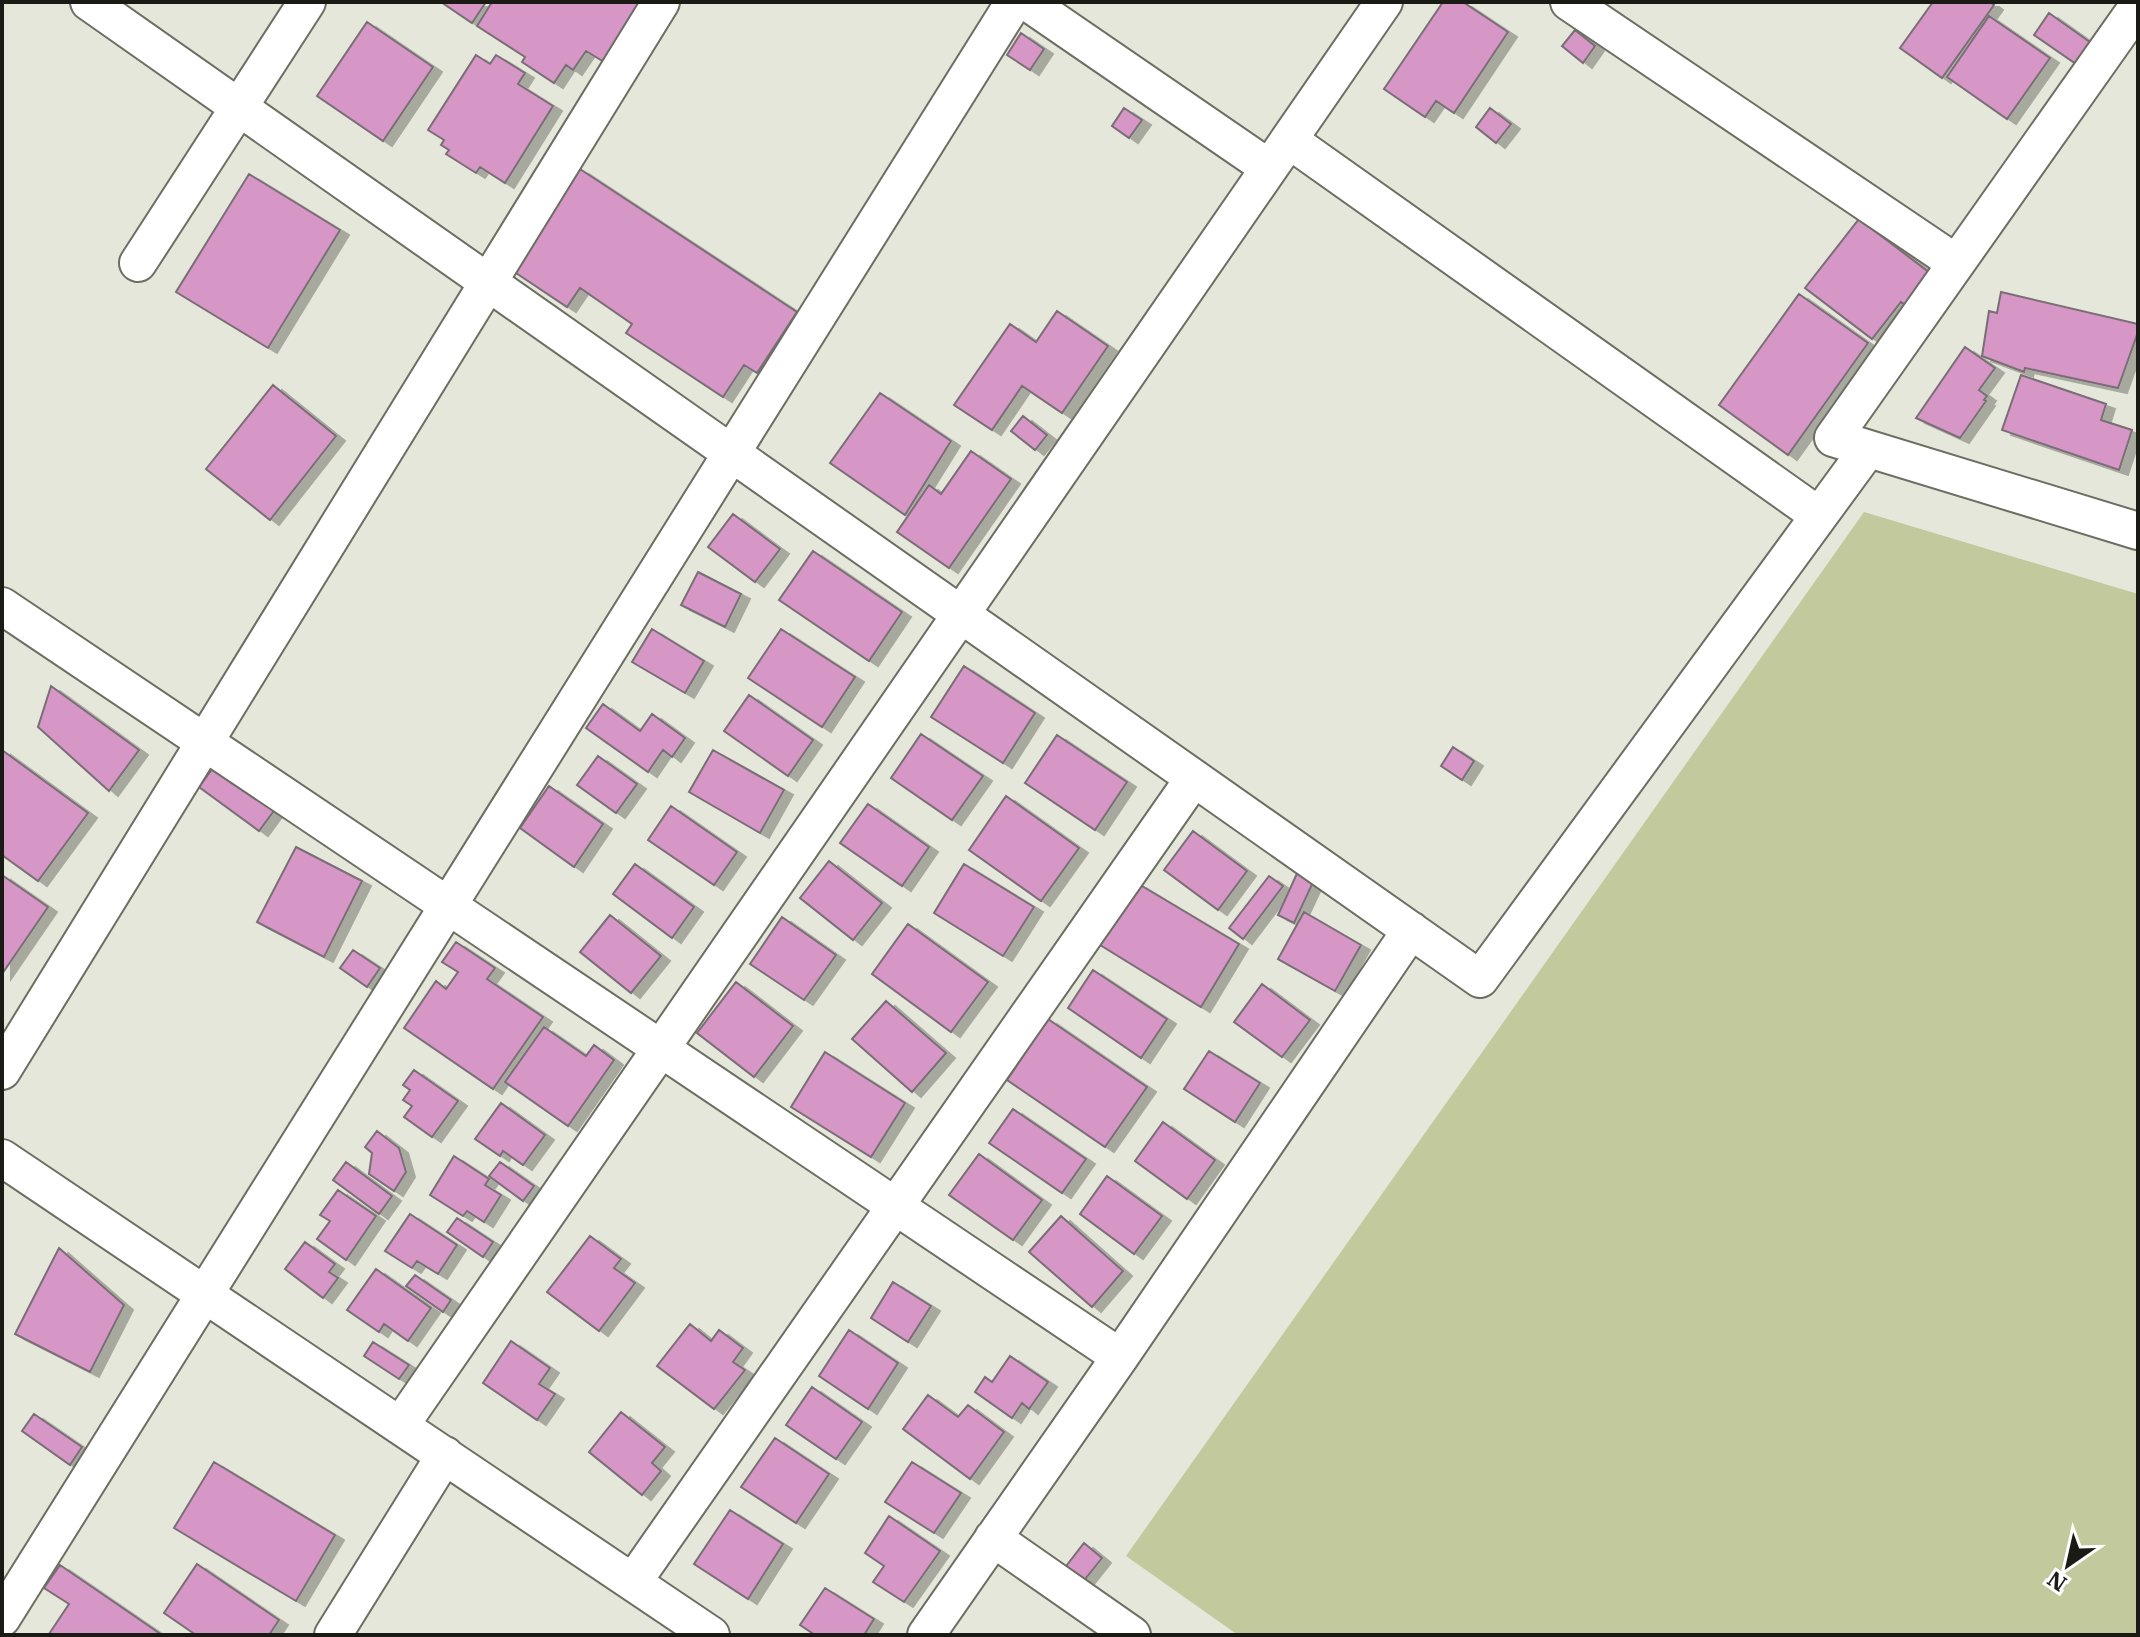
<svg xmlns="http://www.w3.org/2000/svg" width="2140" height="1637" font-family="'IBM Plex Serif',serif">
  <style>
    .green { fill: #c2c99c }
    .building { fill: #d696c6; stroke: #7a6e76; stroke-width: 2; filter: url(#shadow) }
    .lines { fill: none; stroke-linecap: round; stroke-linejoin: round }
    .minor-casing { stroke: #6c6e62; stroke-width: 40 }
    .minor { stroke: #fff; stroke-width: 36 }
  </style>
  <defs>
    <filter id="shadow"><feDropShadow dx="9" dy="5" stdDeviation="0" flood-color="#0004"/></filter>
  </defs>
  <rect width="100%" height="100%" fill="#e4e7d9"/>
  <path class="green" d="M 1864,512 L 2138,594 L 2138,1635 L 1238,1635 L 1126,1556 Z"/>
  <path class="building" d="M 441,2 L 486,2 L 472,23 Z
    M 492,2 L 644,2 L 604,62 L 586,51 L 573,70 L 566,65 L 554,83 L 522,62 L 525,57 L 477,26 Z
    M 1443,2 L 1463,2 L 1508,32 L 1454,113 L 1436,101 L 1425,117 L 1384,89 Z
    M 1933,2 L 1990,2 L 1994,5 L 1942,78 L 1900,48 Z
    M 2049,13 L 2094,45 L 2079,66 L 2034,35 Z
    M 1989,16 L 2050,58 L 2007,119 L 1947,77 Z
    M 367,22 L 433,67 L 383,141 L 317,96 Z
    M 1575,30 L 1595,46 L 1583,63 L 1562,46 Z
    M 1021,33 L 1044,49 L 1030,70 L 1007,55 Z
    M 476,55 L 490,64 L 496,55 L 525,73 L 518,84 L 553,106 L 505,183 L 480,167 L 476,173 L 446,154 L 449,150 L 441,145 L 444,140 L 428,130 Z
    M 1124,108 L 1142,120 L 1129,138 L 1112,126 Z
    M 1490,108 L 1511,124 L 1496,143 L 1476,127 Z
    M 580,169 L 797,312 L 757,373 L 744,365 L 723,397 L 626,333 L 632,324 L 580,288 L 567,307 L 513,271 Z
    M 249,174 L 340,230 L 268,348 L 176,292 Z
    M 1859,219 L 1930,273 L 1905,305 L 1901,302 L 1872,339 L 1805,288 Z
    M 2001,292 L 2138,324 L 2138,332 L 2118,388 L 2025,368 L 2024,372 L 1982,356 L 1989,311 L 1997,313 Z
    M 1799,294 L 1868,343 L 1788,455 L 1719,405 Z
    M 1057,311 L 1108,346 L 1062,413 L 1022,386 L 992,430 L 954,405 L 1010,324 L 1036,342 Z
    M 1965,347 L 1995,368 L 1979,390 L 1987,396 L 1984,400 L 1986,401 L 1960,438 L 1916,418 Z
    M 2021,375 L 2106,404 L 2101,420 L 2132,430 L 2119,470 L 2002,430 Z
    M 273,385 L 336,436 L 270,520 L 206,469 Z
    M 880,393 L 951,441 L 905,515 L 830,463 Z
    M 1023,416 L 1047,435 L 1035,450 L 1011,431 Z
    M 971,451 L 1011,479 L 949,568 L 897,532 L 929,485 L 941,494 Z
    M 733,514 L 780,549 L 755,582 L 708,547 Z
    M 813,551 L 902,612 L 869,661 L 779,600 Z
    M 698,572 L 741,594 L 725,627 L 681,605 Z
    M 652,629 L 704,661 L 685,693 L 632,662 Z
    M 781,629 L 855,677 L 822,727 L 748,678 Z
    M 964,666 L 1035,713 L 1003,763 L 931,717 Z
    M 51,686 L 139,750 L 109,791 L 38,727 Z
    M 749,695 L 813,740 L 788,776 L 724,731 Z
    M 603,704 L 640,731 L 652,714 L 685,738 L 672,757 L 663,750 L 648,772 L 586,728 Z
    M 921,734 L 983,776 L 952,820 L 891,778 Z
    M 1057,735 L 1127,782 L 1095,830 L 1025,783 Z
    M 1453,747 L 1474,761 L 1462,780 L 1441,766 Z
    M 2,750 L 88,813 L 38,881 L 2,855 Z
    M 713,750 L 784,790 L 760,833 L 689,792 Z
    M 598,756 L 637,784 L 616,813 L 577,785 Z
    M 216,764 L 276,808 L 259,831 L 199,787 Z
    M 549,786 L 603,824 L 574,867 L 520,828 Z
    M 1006,796 L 1079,848 L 1041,901 L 969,850 Z
    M 868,804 L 929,847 L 902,886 L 840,843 Z
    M 671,806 L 737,852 L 714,885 L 648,840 Z
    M 1193,831 L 1247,871 L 1218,910 L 1164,870 Z
    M 296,847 L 362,881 L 324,957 L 257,922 Z
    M 829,861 L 882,903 L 853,940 L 800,898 Z
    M 635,864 L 694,907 L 672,938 L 613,894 Z
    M 964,864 L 1034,907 L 1003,956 L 934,913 Z
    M 1299,869 L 1316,876 L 1294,923 L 1278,915 Z
    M 2,875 L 48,907 L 2,974 Z
    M 1269,876 L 1283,886 L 1243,939 L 1229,928 Z
    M 1137,883 L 1239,944 L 1201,1007 L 1100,945 Z
    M 1304,912 L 1361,945 L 1335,991 L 1278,959 Z
    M 610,915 L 661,956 L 631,993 L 580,952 Z
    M 782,917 L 836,955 L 804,1000 L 750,964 Z
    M 908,924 L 988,982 L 951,1032 L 872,974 Z
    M 456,942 L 495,968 L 487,979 L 543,1017 L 493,1089 L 404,1028 L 436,981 L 446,989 L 458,972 L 442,962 Z
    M 353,950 L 380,968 L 367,987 L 340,968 Z
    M 1093,970 L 1167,1019 L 1141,1058 L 1068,1008 Z
    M 736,982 L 793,1026 L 754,1077 L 697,1033 Z
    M 1262,984 L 1310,1020 L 1282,1057 L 1234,1022 Z
    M 886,1001 L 946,1053 L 912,1092 L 852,1039 Z
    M 1048,1019 L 1147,1087 L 1105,1147 L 1007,1080 Z
    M 544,1027 L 586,1056 L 594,1045 L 614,1060 L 568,1126 L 505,1082 Z
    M 1209,1051 L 1260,1083 L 1235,1122 L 1184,1089 Z
    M 825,1052 L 905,1103 L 871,1157 L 791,1107 Z
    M 414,1070 L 458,1101 L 432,1137 L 404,1117 L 412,1106 L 403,1100 L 410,1090 L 403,1085 Z
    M 501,1103 L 545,1135 L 523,1165 L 503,1151 L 500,1156 L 475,1139 Z
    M 1013,1109 L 1086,1159 L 1062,1193 L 989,1143 Z
    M 1163,1122 L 1215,1160 L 1187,1199 L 1135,1161 Z
    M 377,1131 L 399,1148 L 406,1172 L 394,1191 L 369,1174 L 372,1153 L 365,1147 Z
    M 979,1154 L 1042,1200 L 1013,1240 L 949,1195 Z
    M 454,1156 L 489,1179 L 485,1185 L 501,1195 L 484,1222 L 467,1211 L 463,1216 L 430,1195 Z
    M 346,1162 L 392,1196 L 379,1214 L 333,1180 Z
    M 500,1162 L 534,1186 L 523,1201 L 489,1176 Z
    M 1107,1176 L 1162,1216 L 1134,1254 L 1080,1214 Z
    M 338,1190 L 376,1216 L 346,1260 L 317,1239 L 330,1221 L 320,1215 Z
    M 410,1214 L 457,1245 L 438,1274 L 417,1261 L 412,1268 L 385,1251 Z
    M 1061,1216 L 1123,1271 L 1092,1307 L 1029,1252 Z
    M 457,1218 L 493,1242 L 483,1257 L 447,1232 Z
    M 590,1236 L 621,1259 L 614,1268 L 635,1283 L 599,1331 L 547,1292 Z
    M 305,1242 L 335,1264 L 329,1272 L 338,1278 L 323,1298 L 285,1269 Z
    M 59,1248 L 124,1305 L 90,1372 L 15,1334 Z
    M 376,1269 L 431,1308 L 408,1341 L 384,1324 L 379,1332 L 347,1310 Z
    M 415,1275 L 451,1300 L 443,1312 L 406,1286 Z
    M 893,1282 L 931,1306 L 908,1342 L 871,1318 Z
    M 690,1324 L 711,1341 L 719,1330 L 743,1348 L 733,1362 L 745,1370 L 714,1409 L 657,1366 Z
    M 849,1330 L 898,1363 L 868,1409 L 819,1376 Z
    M 511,1341 L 550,1368 L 539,1384 L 555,1394 L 537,1420 L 483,1383 Z
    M 373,1342 L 409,1365 L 399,1379 L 364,1356 Z
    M 1010,1356 L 1048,1382 L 1029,1409 L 1022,1403 L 1012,1418 L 975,1392 L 985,1377 L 992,1382 Z
    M 812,1387 L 862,1422 L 836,1459 L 786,1425 Z
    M 928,1395 L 958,1417 L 968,1405 L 1004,1432 L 970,1479 L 903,1429 Z
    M 621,1412 L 665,1447 L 652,1463 L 661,1471 L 642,1495 L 589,1452 Z
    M 34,1414 L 82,1447 L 70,1465 L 22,1431 Z
    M 775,1438 L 829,1474 L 796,1523 L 741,1487 Z
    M 214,1462 L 335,1535 L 296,1601 L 174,1528 Z
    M 912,1462 L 961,1493 L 934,1533 L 885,1502 Z
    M 730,1510 L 783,1544 L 748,1599 L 694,1564 Z
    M 889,1516 L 940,1551 L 904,1602 L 873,1582 L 884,1566 L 865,1553 Z
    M 1084,1543 L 1102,1558 L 1078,1588 L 1060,1574 Z
    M 197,1564 L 279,1620 L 269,1635 L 196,1635 L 164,1613 Z
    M 60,1565 L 162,1635 L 51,1635 L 49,1634 L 69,1604 L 44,1588 Z
    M 825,1588 L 874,1619 L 864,1635 L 815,1635 L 800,1625 Z"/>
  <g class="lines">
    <defs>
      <path id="minor" d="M 89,2 L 1480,979 L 1868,449
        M 1027,2 L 1269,168
        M 1569,2 L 1956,263
        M 2138,6 L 1833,438 L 2138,531
        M 1289,140 L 1818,515
        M 138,263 L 307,2
        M 2,606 L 1120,1357
        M 2,1071 L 661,2
        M 2,1158 L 711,1635
        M 400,1426 L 1384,2
        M 993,1538 L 1132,1635
        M 633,1582 L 1194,778
        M 2,1618 L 1014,2
        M 333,1635 L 445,1455
        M 926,1635 L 1120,1357 L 1411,930"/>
    </defs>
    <use href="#minor" class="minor-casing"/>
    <use href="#minor" class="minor"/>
  </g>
  <rect width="2140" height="1637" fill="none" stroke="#1b1b16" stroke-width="8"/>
  <g transform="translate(2068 1565) rotate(214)" stroke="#ffffff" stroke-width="6" paint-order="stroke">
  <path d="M0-6L14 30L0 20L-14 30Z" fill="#1b1b16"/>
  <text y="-12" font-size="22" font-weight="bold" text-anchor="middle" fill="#1b1b16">N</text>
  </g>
</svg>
